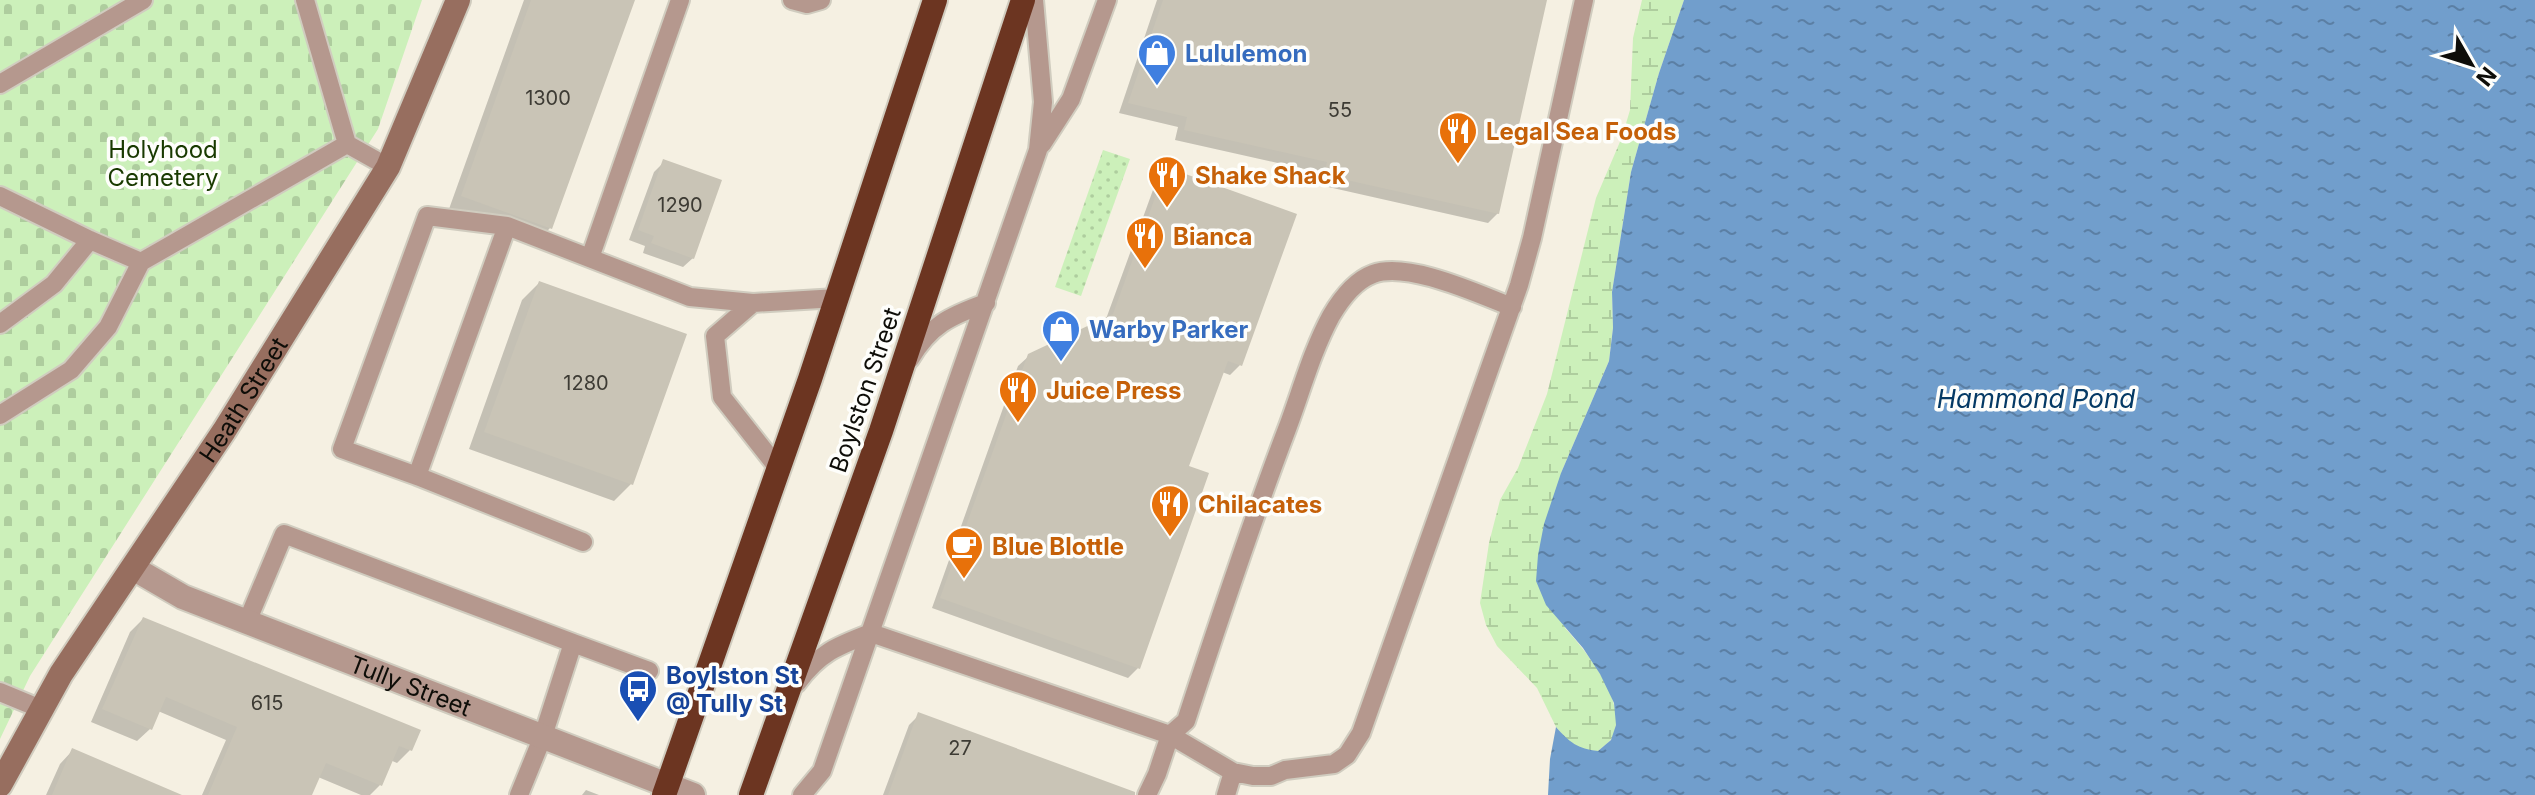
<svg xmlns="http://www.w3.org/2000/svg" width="2535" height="795" font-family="Inter,sans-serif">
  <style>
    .wetland { fill: url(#wetland-marsh) }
    .cemetery { fill: url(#cemetery-stones) }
    .park { fill: url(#park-dots) }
    .water { fill: url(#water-ripples) }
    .shadow { fill: #0003 }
    .building { fill: #c9c4b6 }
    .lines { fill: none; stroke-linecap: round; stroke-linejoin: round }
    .lane-casing { stroke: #d0ccbf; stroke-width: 22 }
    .street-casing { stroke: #d0ccbf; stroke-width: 28 }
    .secondary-casing { stroke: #d0ccbf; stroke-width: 28 }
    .highway-casing { stroke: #d0ccbf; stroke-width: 28 }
    .lane { stroke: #b5988e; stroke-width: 18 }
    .street { stroke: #b5988e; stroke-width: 24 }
    .secondary { stroke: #976e5f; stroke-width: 24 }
    .highway { stroke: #6c3521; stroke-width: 24 }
    .labels { text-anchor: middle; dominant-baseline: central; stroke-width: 7; stroke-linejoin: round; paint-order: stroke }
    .number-label { font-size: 20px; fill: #3d3b34 }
    .shop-label { font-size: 24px; font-weight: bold; fill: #366cbe; stroke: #fefefb; text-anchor: start }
    .food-label { font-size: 24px; font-weight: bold; fill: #c56008; stroke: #fefefb; text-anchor: start }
    .park-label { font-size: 24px; fill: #193a00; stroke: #fefefb }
    .street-label { font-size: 24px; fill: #0e0d08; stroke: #fefefb }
    .transit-label { font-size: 24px; font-weight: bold; fill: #164399; stroke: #fefefb; text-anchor: start }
    .water-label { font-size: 26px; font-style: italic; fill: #053a65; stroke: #fefefb }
  </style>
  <defs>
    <pattern id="wetland-marsh" width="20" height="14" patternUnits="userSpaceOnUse" patternTransform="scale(2)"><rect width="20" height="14" fill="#ccf0ba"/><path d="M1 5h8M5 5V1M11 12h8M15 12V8" fill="none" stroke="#aecd9e"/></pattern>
    <pattern id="cemetery-stones" width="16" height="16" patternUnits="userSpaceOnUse" patternTransform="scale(2)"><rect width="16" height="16" fill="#ccf0ba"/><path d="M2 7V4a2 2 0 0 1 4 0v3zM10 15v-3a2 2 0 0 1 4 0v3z" fill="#aecd9e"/></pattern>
    <pattern id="park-dots" width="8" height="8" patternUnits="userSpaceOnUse" patternTransform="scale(2)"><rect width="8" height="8" fill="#ccf0ba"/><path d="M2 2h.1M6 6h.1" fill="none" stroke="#aecd9e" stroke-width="1.8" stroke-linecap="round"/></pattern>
    <pattern id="water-ripples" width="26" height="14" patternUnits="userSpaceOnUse" patternTransform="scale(2)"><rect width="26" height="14" fill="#719ecc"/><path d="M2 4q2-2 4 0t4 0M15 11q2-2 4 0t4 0" fill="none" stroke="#5b7fa4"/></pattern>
  </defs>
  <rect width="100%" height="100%" fill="#f5f0e2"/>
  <path class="wetland" d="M 1642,0 L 1684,0 L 1659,73 L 1631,172 L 1612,292 L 1613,328 L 1609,361 L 1561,473 L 1565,628 C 1586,651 1630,704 1612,738 C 1609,743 1602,747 1598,751 L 1583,750 L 1569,742 L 1556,727 L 1537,688 L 1497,646 L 1486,625 L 1480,603 L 1489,543 L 1500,500 L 1518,468 L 1547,394 L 1596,198 L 1622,137 L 1630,110 L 1633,38 Z"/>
  <path class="cemetery" d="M 0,0 L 422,0 L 378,129 L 30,676 L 0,739 Z"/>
  <path class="park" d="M 1103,150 L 1130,159 L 1081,296 L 1055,287 Z"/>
  <path class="water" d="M 1684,0 L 2535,0 L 2535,795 L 1548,795 L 1550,759 L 1556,727 C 1569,742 1578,749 1598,751 L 1611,740 L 1616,725 L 1614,703 L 1600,674 L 1583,648 L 1546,605 L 1536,581 L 1538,555 L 1544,524 L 1561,473 L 1609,361 L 1613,328 L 1612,292 L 1631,172 L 1659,73 Z"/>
  <path class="shadow" d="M 524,0 L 633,0 L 550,228 L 538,241 L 449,209 Z
    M 1157,0 L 1545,0 L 1498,213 L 1488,223 L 1315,184 L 1318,172 L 1175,140 L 1178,127 L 1119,113 Z
    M 664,162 L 693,258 L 683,267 L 643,253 L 645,246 L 629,240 L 654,172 Z
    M 1167,169 L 1240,365 L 1230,375 L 1222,372 L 1187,467 L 1138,668 L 1128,678 L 932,608 L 1018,366 L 1029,356 L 1106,319 L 1157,179 Z
    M 539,283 L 631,484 L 614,501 L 469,449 L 522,300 Z
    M 143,619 L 418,731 L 410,750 L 397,763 L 390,760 L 380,785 L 370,795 L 361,795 L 318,777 L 310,795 L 202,795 L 226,740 L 158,711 L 150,729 L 137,741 L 91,722 L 130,632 Z
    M 919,715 L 1106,795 L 883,795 L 909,725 Z
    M 72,751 L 178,795 L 46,795 L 60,764 Z
    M 586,790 L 599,795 L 582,795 Z"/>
  <path class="building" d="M 531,0 L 635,0 L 552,229 L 461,196 Z
    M 1163,0 L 1547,0 L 1499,214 L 1324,175 L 1327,162 L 1184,130 L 1187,117 L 1128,103 Z
    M 663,159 L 722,180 L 694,259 L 651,243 L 654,236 L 638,230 Z
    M 1166,167 L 1297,214 L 1242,366 L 1228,361 L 1189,466 L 1209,473 L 1140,669 L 940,598 L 1028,354 L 1113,314 Z
    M 539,281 L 687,334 L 633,485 L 484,432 Z
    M 143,617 L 421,730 L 412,751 L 399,746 L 382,786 L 326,763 L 312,795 L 208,795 L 237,727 L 166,697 L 152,730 L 102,709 Z
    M 918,712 L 1135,792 L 1135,795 L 888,795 Z
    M 72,748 L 182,795 L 52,795 Z"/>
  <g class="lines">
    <defs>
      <path id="lane" d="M 792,0 L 807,4 L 821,0
        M 0,84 L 143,0
        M 347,144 L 388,167
        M 1042,144 L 1071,99 L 1107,0
        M 0,196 L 90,240 L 141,262
        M 590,258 L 680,0
        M 0,324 L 54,284 L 90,240
        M 910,359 C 930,325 950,316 986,303
        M 0,415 L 71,370 L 108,327 L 141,262 L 347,144 L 305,0
        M 778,468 L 722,397 L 715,336 L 753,303 L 837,298
        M 417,476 L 342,449 L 427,216 L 507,226
        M 583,542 L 417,476 L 507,226 L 690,297 L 753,303
        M 247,622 L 284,534 L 573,643 L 543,736 L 519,795
        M 573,643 L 649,671
        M 797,683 C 819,653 837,646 871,633 L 1170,735 L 1233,772 L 1253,776 L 1271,776 L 1285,770 L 1334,764 L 1347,755 L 1361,733 L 1519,285 L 1532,238 L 1584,0
        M 0,692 L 41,709
        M 802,795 L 822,771 L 1038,150 L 1043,102 L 1034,0
        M 1147,795 L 1157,774 L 1170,735 L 1186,721 C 1218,623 1250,526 1287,429 C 1301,392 1312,351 1331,316 C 1341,299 1354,281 1373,274 C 1408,261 1478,294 1512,307
        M 1226,795 L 1233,772"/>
      <g id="street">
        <path id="s1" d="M 133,568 L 183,597 L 693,795"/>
      </g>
      <g id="secondary">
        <path id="s2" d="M 0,785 L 61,674 L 224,431 L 388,167 L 458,0"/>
      </g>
      <path id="highway" d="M 664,795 L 810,379 L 935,0
        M 751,795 L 881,431 L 1023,0"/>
    </defs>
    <use href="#lane" class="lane-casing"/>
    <use href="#street" class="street-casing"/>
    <use href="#secondary" class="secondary-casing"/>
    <use href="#highway" class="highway-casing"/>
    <use href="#lane" class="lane"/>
    <use href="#street" class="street"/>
    <use href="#secondary" class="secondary"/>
    <use href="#highway" class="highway"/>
  </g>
  <defs>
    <symbol id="shop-pin" viewBox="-11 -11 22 30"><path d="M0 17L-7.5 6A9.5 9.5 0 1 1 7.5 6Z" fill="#3f7fe0" stroke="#fefefb"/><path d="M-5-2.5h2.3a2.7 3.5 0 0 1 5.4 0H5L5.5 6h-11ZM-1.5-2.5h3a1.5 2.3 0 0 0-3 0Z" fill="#fff"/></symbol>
    <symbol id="restaurant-pin" viewBox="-11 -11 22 30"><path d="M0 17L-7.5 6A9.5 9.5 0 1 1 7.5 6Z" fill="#e8710a" stroke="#fefefb"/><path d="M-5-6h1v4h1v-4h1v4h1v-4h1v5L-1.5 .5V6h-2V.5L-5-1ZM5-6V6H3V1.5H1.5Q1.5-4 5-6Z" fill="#fff"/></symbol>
    <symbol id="cafe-pin" viewBox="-11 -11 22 30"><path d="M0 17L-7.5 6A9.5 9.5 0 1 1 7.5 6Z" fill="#e8710a" stroke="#fefefb"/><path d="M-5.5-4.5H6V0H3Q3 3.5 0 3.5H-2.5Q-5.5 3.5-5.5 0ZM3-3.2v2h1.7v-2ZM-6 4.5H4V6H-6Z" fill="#fff"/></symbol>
    <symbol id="bus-pin" viewBox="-11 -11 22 30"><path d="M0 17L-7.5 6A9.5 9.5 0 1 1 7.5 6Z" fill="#1a4fb4" stroke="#fefefb"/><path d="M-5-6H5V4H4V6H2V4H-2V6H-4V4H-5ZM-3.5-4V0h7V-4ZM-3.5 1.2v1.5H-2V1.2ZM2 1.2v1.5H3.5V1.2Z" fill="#fff"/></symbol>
  </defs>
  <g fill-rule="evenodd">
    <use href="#shop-pin" x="1135" y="31" width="44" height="60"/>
    <use href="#restaurant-pin" x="1436" y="109" width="44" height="60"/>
    <use href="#restaurant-pin" x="1145" y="153" width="44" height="60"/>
    <use href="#restaurant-pin" x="1123" y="214" width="44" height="60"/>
    <use href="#shop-pin" x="1039" y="307" width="44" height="60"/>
    <use href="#restaurant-pin" x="996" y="368" width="44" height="60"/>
    <use href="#restaurant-pin" x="1148" y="482" width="44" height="60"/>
    <use href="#cafe-pin" x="942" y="524" width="44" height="60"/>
    <use href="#bus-pin" x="616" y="667" width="44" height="60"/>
  </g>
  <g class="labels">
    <g class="number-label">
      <text x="548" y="98">1300</text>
      <text x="1340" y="110">55</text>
      <text x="680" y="205">1290</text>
      <text x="586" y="383">1280</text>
      <text x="267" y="703">615</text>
      <text x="960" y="748">27</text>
    </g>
    <g class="shop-label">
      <text x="1185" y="53">Lululemon</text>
      <text x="1089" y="329">Warby Parker</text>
    </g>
    <g class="food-label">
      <text x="1486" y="131">Legal Sea Foods</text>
      <text x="1195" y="175">Shake Shack</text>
      <text x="1173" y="236">Bianca</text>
      <text x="1046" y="390">Juice Press</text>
      <text x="1198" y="504">Chilacates</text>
      <text x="992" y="546">Blue Blottle</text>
    </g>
    <g class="park-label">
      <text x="163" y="149">Holyhood<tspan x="163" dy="28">Cemetery</tspan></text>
    </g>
    <g class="street-label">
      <text transform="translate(865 390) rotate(-71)">Boylston Street</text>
      <text stroke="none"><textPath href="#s2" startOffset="456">Heath Street</textPath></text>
      <text stroke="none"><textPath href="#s1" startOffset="302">Tully Street</textPath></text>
    </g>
    <g class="transit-label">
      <text x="666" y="675">Boylston St<tspan x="666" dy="28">@ Tully St</tspan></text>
    </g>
    <g class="water-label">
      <text x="2036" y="398">Hammond Pond</text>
    </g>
  </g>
  <g transform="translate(2471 64) rotate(129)" stroke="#fefefb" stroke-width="6" paint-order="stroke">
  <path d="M0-6L14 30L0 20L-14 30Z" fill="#0e0d08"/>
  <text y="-12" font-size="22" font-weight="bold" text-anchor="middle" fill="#0e0d08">N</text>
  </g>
</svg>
